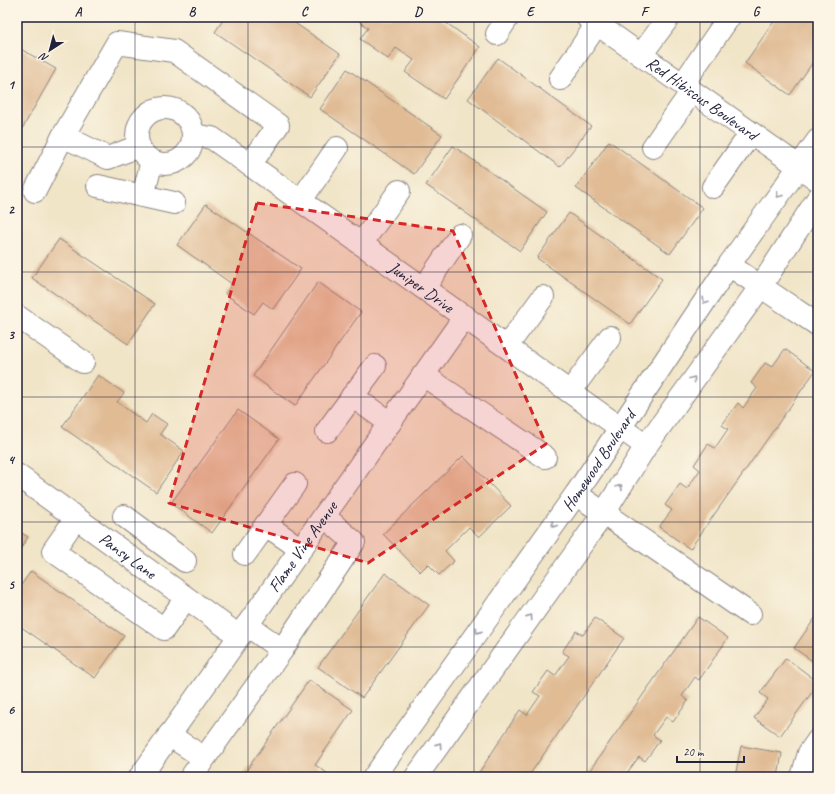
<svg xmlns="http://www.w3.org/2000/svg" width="835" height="794" font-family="Caveat,sans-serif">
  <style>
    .building { fill: #e0bb94 }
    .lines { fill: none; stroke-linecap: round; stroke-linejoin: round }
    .minor-casing { stroke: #8a8482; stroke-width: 24 }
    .minor { stroke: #fff; stroke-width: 22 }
    .oneway { stroke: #9c9ca7 }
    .marked { fill: #d62828; fill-opacity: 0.2; stroke: #d62828; stroke-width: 3; stroke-dasharray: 8 5; stroke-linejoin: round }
    .grid { fill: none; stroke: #22223b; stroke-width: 1; stroke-opacity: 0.55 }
    .labels { text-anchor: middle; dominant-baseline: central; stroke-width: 4; stroke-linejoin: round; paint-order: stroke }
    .street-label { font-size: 17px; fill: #22223b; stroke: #fcf5e5 }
    .neatline { fill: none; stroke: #22223b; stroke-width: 1.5 }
    .grid-label { font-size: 13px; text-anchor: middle; font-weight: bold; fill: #22223b }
  </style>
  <rect width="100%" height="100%" fill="#fcf5e5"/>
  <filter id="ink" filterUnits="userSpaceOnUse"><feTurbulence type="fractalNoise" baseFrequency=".025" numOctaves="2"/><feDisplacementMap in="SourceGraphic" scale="8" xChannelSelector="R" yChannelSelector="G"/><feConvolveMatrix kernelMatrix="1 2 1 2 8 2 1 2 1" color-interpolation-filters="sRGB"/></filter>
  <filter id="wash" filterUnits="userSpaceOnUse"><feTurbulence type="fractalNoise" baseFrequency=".012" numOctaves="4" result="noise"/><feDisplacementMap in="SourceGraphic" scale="16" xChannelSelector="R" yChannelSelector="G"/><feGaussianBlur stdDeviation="0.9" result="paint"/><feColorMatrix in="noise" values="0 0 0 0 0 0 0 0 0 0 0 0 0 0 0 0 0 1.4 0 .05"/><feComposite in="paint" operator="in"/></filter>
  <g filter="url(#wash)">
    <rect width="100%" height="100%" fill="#f1e5c8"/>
    <g id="blocks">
      <path class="building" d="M 225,17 L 286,17 L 340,54 L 310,97 L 215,32 Z
        M 361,17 L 438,17 L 480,47 L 444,99 L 405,72 L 414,60 L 396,48 L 388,59 L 360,39 L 368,28 L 359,21 Z
        M 777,17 L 818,17 L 818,55 L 790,95 L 745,63 Z
        M 17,47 L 56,69 L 17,138 Z
        M 498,58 L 591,126 L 560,167 L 468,99 Z
        M 347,69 L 442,135 L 414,174 L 320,109 Z
        M 609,141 L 703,208 L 670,254 L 576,188 Z
        M 453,146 L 547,212 L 520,251 L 426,185 Z
        M 206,204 L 301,269 L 273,309 L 263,302 L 254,314 L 225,294 L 232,284 L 177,245 Z
        M 569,213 L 662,279 L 630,324 L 537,258 Z
        M 59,239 L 155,304 L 128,344 L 32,278 Z
        M 318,282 L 361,312 L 295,406 L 253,376 Z
        M 785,349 L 815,371 L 690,549 L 659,527 L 672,510 L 665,505 L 680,484 L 687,489 L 700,470 L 694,465 L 708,444 L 715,448 L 728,429 L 722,425 L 738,403 L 743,408 L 757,388 L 751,383 L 765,363 L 772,367 Z
        M 98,375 L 124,393 L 117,402 L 146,423 L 152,414 L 167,424 L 160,434 L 184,451 L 156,492 L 62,427 Z
        M 238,410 L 279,439 L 212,533 L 171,503 Z
        M 463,456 L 511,506 L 479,537 L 469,527 L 445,551 L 454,561 L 439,575 L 428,564 L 420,572 L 383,534 Z
        M 17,530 L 28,537 L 17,554 Z
        M 31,571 L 124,636 L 95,678 L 17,624 L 17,591 Z
        M 385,573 L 429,605 L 362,698 L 318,667 Z
        M 818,614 L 818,665 L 794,648 Z
        M 698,617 L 728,638 L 699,680 L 695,677 L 682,696 L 688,701 L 673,722 L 666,717 L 653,735 L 660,740 L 645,761 L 639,757 L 626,774 L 630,777 L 585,777 Z
        M 595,618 L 624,638 L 528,777 L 482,777 L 478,774 L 520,710 L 527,715 L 540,696 L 533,692 L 548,671 L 555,676 L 569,656 L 562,652 L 576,631 L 583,635 Z
        M 786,658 L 818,682 L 818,684 L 780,736 L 754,718 L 768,699 L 760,693 Z
        M 309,680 L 353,710 L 315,765 L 327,773 L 324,777 L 248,777 L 244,774 Z
        M 17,690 L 22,694 L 17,702 Z
        M 741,746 L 782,753 L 778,777 L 735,777 Z"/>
    </g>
  </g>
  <g filter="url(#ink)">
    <use href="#blocks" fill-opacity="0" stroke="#8a8482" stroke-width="1"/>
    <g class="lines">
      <defs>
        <g id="minor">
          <path id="s1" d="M 587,17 L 818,180"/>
          <path d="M 497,34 L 508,17"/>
          <path d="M 641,55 L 669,17"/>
          <path d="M 560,79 L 597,24"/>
          <path d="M 683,84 L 729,17"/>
          <circle cx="165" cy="136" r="28"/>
          <path id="s2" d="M 193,135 L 212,138 L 646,446"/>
          <path d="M 63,136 L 108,158 L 139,146"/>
          <path d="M 653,147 L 692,91"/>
          <path d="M 98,186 L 174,203"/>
          <path d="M 713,187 L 751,133"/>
          <path d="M 35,191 L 63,136 L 117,43 L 174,51 L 278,125 L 250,165"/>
          <path d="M 143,196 L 152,161"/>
          <path d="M 301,200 L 337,148"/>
          <path d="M 361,244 L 399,191"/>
          <path d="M 729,265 L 818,325"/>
          <path d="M 424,288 L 460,235"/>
          <path d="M 17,316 L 83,362"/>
          <path d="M 507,346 L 543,297"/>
          <path d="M 423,375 L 545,457"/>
          <path d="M 570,392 L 610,337"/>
          <path d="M 352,396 L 390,423"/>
          <path d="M 327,431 L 375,366"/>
          <path id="s3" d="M 17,475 L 239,636"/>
          <path d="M 576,494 L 750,614"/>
          <path d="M 124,516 L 185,561"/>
          <path d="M 76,518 L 53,551 L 164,629 L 186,598"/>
          <path d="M 266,525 L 301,549"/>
          <path d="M 245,554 L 295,484"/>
          <path d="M 247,625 L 282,650"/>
          <path d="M 169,735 L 204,758"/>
          <path id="s4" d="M 140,777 L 465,316"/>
          <path d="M 191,777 L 282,650 L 354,542 L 324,516"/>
          <path id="s5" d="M 374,777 L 576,494 L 729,265 L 818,140"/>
          <path d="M 416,777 L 604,513 L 646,446 L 761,286 L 818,198"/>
          <path d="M 802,777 L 809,753 L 818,740"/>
        </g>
      </defs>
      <use href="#minor" class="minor-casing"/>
      <use href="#minor" class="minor"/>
    </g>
    <defs><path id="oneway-chevron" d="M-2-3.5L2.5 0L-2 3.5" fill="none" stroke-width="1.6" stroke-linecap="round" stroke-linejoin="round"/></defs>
    <g class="oneway">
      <use href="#oneway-chevron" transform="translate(779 195) rotate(126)"/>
      <use href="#oneway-chevron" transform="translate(705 301) rotate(124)"/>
      <use href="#oneway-chevron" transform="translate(693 379) rotate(-54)"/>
      <use href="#oneway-chevron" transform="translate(620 487) rotate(-58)"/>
      <use href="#oneway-chevron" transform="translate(554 525) rotate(125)"/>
      <use href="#oneway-chevron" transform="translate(530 617) rotate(-55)"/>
      <use href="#oneway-chevron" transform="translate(478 631) rotate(125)"/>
      <use href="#oneway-chevron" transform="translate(439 745) rotate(-55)"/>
    </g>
  </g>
  <path class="marked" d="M 257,203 L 453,231 L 546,444 L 368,563 L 169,503 Z"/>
  <path class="grid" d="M 135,17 L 135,777M 248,17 L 248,777M 361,17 L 361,777M 474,17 L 474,777M 587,17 L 587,777M 700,17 L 700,777M 17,147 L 818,147M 17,272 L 818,272M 17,397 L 818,397M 17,522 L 818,522M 17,647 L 818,647"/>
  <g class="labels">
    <g class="street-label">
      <text stroke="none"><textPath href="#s1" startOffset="141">Red Hibiscus Boulevard</textPath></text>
      <text stroke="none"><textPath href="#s2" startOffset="276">Juniper Drive</textPath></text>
      <text stroke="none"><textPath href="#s5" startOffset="388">Homewood Boulevard</textPath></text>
      <text stroke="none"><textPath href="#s4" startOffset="282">Flame Vine Avenue</textPath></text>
      <text stroke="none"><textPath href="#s3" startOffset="137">Pansy Lane</textPath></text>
    </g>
  </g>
  <rect width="835" height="794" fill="none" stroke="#fcf5e5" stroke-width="44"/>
  <g transform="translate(50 50) rotate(216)" stroke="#fcf5e5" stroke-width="3" paint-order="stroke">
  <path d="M0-3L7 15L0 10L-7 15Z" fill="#22223b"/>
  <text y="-6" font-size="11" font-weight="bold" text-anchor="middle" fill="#22223b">N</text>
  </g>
  <path d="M677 756v6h67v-6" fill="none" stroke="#22223b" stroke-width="2"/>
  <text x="683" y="756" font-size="12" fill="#22223b" stroke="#fcf5e5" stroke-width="3" paint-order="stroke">20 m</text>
  <rect x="22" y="22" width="791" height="750" class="neatline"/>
  <g class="grid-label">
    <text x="78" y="16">A</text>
    <text x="192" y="16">B</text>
    <text x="304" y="16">C</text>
    <text x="418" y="16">D</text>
    <text x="530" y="16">E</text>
    <text x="644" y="16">F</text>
    <text x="756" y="16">G</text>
    <text x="11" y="89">1</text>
    <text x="11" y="214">2</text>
    <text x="11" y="339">3</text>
    <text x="11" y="464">4</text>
    <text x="11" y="589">5</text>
    <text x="11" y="714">6</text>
  </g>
</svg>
